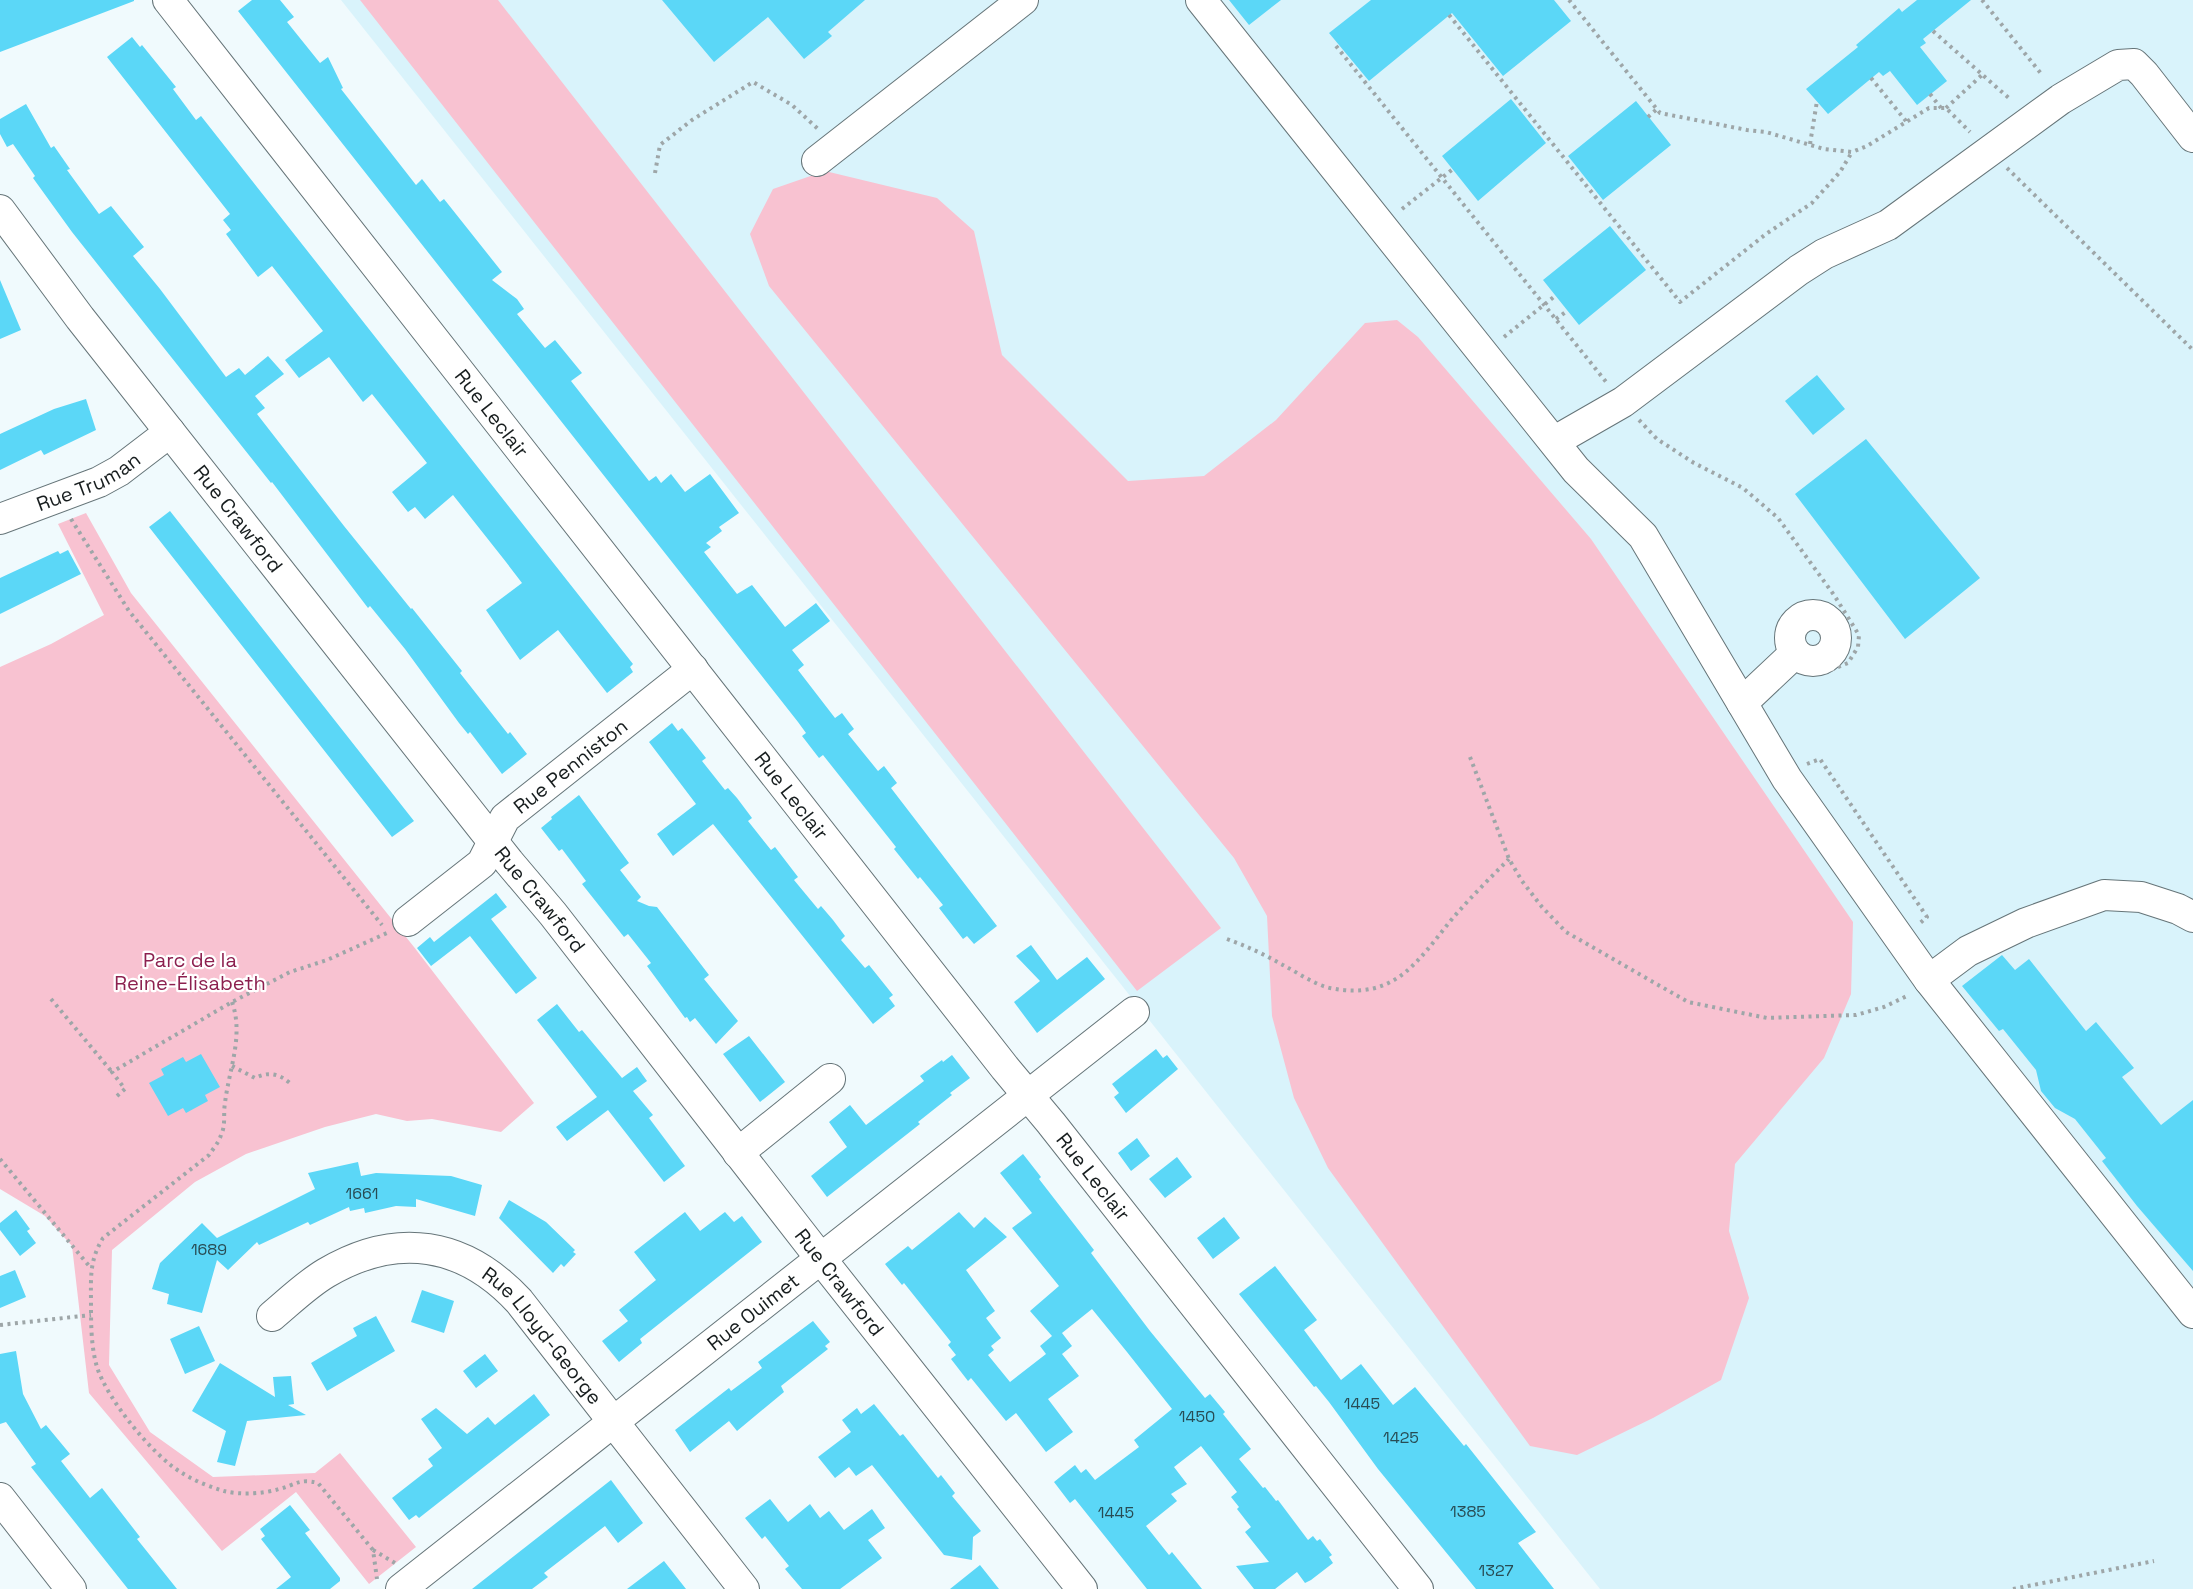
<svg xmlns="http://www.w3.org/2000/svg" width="2193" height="1589" font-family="'Space Grotesk',sans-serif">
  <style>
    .built { fill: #d9f3fb }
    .green { fill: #f8c2d1 }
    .building { fill: #5bd7f7 }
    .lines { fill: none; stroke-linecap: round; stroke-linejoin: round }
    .minor-casing { stroke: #667579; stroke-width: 32 }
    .path { stroke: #9ea6a8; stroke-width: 4; stroke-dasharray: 3 4.5; stroke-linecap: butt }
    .minor { stroke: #fff; stroke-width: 30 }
    .labels { text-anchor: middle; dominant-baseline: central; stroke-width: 4.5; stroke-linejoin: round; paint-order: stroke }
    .number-label { font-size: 16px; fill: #284c54 }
    .street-label { font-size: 20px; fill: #171d1e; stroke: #fff }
    .park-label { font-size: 20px; fill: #8c204f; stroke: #fff }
  </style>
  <rect width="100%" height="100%" fill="#f0fafd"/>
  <path class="built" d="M 341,0 L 2193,0 L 2193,1589 L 1600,1589 Z"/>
  <path class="green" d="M 360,0 L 498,0 L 1221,928 L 1137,991 Z
    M 825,171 L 937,198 L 974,231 L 1002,355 L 1128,481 L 1204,476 L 1276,420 L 1365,323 L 1397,320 L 1418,337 L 1591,539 L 1853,922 L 1851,994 L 1824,1058 L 1735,1164 L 1729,1231 L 1749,1298 L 1721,1380 L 1653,1418 L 1577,1455 L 1530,1446 L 1328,1168 L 1294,1098 L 1272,1016 L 1267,916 L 1234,858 L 769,286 L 750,234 L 773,189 Z
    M 86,513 L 131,593 L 414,947 L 534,1103 L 501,1132 L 432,1119 L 407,1121 L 376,1114 L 325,1127 L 246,1154 L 195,1182 L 112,1250 L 109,1365 L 150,1432 L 213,1477 L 315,1473 L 340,1453 L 416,1547 L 369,1584 L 296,1492 L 222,1551 L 89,1393 L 72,1246 L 45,1216 L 0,1189 L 0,667 L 51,644 L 104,615 L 58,524 Z"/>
  <path class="building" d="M 0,0 L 134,0 L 134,1 L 0,52 Z
    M 252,0 L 280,0 L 294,17 L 287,22 L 320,63 L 328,57 L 343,88 L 341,89 L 416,185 L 422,179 L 440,202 L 444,199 L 502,272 L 492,280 L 517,299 L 524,309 L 517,314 L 545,348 L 555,340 L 582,373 L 571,381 L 649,481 L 656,476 L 661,483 L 671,474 L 685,492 L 710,474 L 739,513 L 719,527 L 722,531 L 706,543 L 711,547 L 704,552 L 737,594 L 752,585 L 785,627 L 816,603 L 830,621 L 792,650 L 804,665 L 798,670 L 835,718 L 842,713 L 854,729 L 848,734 L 878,771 L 884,766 L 897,783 L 891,788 L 997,926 L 974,944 L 967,936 L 963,939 L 939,908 L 943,905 L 920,877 L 918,879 L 894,849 L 896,847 L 823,755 L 819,758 L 802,736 L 806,733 L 798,722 L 238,11 Z
    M 662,0 L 865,0 L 828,32 L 832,36 L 804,59 L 768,17 L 714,62 Z
    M 1229,0 L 1281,0 L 1249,25 Z
    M 1371,0 L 1554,0 L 1571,21 L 1503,76 L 1452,13 L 1369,81 L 1329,33 Z
    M 1917,0 L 1971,0 L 1923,39 L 1926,43 L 1920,47 L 1947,81 L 1917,105 L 1890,71 L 1883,76 L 1879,72 L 1828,114 L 1806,89 L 1858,47 L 1856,45 L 1899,8 L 1902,12 Z
    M 132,37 L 140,47 L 142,45 L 176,87 L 173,89 L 196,120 L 201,116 L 633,664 L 630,667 L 633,672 L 607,693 L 558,630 L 520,660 L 486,610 L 522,583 L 506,562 L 453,495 L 425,519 L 415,507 L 408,512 L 392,492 L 427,463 L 372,394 L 363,402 L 329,357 L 299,378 L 285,360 L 323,331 L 272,266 L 258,277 L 226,234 L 231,230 L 223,220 L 230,214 L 107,57 Z
    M 1511,99 L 1546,143 L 1478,201 L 1442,156 Z
    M 1636,101 L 1671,145 L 1603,200 L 1568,156 Z
    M 26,104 L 51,148 L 54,146 L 70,169 L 67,170 L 99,214 L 111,206 L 144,247 L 133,256 L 160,289 L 226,377 L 239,368 L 245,375 L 268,356 L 284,374 L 255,396 L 265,408 L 257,414 L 344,526 L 411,609 L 412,608 L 462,671 L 460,673 L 508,734 L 510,732 L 527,754 L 502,774 L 470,732 L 468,734 L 459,723 L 405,649 L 370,606 L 368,608 L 272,482 L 271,483 L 72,232 L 33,178 L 35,176 L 13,144 L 7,147 L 0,134 L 0,119 Z
    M 1610,226 L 1646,270 L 1579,325 L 1543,280 Z
    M 0,280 L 21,330 L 0,339 Z
    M 1817,375 L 1845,409 L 1813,435 L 1785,401 Z
    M 86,399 L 96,430 L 44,455 L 41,450 L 0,470 L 0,434 L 54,409 Z
    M 1866,439 L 1980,578 L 1905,639 L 1795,494 Z
    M 170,511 L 414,821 L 392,837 L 149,527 Z
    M 68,550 L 81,574 L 0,614 L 0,578 L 58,551 L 60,554 Z
    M 672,723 L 678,731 L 682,728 L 691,739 L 706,758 L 702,761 L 725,790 L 728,788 L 737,798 L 752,818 L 748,821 L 771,850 L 775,847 L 798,877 L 794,880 L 818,909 L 821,906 L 833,920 L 845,936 L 841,940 L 865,968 L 869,965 L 893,995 L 889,998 L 895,1006 L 873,1024 L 713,824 L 673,856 L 657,834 L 696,804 L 649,742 Z
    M 579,795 L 629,863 L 620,870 L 641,897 L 637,901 L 649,906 L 657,907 L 709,975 L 704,979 L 738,1021 L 716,1044 L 695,1018 L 690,1022 L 687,1017 L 685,1018 L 647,966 L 651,963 L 628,934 L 624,937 L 582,884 L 586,881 L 562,849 L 559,851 L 541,828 L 552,819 L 551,817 Z
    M 496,893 L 507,907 L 491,919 L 537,978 L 516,994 L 470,936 L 431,966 L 417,948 L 430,937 L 434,942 Z
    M 1031,945 L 1057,980 L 1087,957 L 1105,979 L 1037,1033 L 1014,1002 L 1040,981 L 1016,956 Z
    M 2002,955 L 2015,970 L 2029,959 L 2086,1031 L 2096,1022 L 2134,1068 L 2122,1077 L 2161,1125 L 2193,1100 L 2193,1271 L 2137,1206 L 2102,1161 L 2106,1158 L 2075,1119 L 2055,1108 L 2041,1091 L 2036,1070 L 2003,1029 L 1999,1031 L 1962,986 Z
    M 557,1004 L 579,1032 L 582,1030 L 622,1078 L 637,1067 L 647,1081 L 633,1091 L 653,1115 L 649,1118 L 685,1166 L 664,1182 L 608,1110 L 567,1141 L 556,1127 L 597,1097 L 537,1020 Z
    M 749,1036 L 785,1082 L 760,1102 L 723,1054 Z
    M 1156,1049 L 1163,1058 L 1167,1055 L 1178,1069 L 1126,1113 L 1114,1097 L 1119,1093 L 1112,1084 Z
    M 201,1054 L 220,1087 L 205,1095 L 208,1101 L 186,1113 L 183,1108 L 168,1116 L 149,1083 L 164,1075 L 161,1069 L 183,1057 L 186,1062 Z
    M 952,1055 L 970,1078 L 950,1093 L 952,1095 L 918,1122 L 920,1124 L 827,1197 L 811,1176 L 847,1147 L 829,1122 L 850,1105 L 866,1125 L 924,1081 L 920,1076 L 942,1060 L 943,1062 Z
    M 1137,1138 L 1150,1156 L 1131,1171 L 1118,1153 Z
    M 1023,1154 L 1041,1177 L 1039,1179 L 1094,1250 L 1091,1253 L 1097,1261 L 1150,1331 L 1205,1398 L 1210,1394 L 1225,1412 L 1223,1414 L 1251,1449 L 1239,1459 L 1263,1488 L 1265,1487 L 1276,1501 L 1278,1500 L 1308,1540 L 1313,1536 L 1317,1541 L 1320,1539 L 1332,1555 L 1329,1557 L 1333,1563 L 1311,1580 L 1305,1583 L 1297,1572 L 1275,1589 L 1254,1589 L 1236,1566 L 1269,1562 L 1245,1532 L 1251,1527 L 1237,1509 L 1239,1507 L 1231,1497 L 1237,1492 L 1201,1446 L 1174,1467 L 1187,1484 L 1171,1494 L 1177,1501 L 1146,1526 L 1169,1555 L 1172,1552 L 1202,1589 L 1147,1589 L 1075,1499 L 1070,1503 L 1054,1482 L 1075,1465 L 1081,1473 L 1086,1469 L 1095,1480 L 1139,1447 L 1134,1440 L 1172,1409 L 1127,1352 L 1092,1309 L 1062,1333 L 1072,1346 L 1062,1354 L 1079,1376 L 1048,1399 L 1073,1432 L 1046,1452 L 1016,1413 L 1006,1421 L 971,1378 L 968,1381 L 951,1359 L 956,1355 L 948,1345 L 951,1342 L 904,1283 L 902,1285 L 885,1264 L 908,1246 L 912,1250 L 959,1212 L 974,1228 L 985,1217 L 1007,1237 L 966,1270 L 995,1311 L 986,1318 L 1001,1338 L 991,1346 L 994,1350 L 988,1355 L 1010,1382 L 1046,1354 L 1040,1346 L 1052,1336 L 1030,1311 L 1059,1286 L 1012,1228 L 1032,1213 L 1000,1173 Z
    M 1177,1157 L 1192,1177 L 1165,1198 L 1149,1179 Z
    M 358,1162 L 361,1176 L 376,1173 L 451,1176 L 482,1185 L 475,1216 L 416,1199 L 416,1207 L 396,1206 L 365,1213 L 364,1208 L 350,1211 L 349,1207 L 310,1225 L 308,1222 L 259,1245 L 257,1242 L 228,1270 L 217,1260 L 202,1313 L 167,1304 L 169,1294 L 152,1289 L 160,1263 L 202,1223 L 217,1238 L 315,1189 L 308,1173 Z
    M 509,1200 L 546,1222 L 575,1250 L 573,1252 L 576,1254 L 564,1267 L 561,1264 L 553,1273 L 499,1218 Z
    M 16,1210 L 30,1229 L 27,1231 L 36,1243 L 20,1256 L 0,1230 L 0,1223 Z
    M 685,1212 L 700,1231 L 725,1212 L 734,1222 L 742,1216 L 762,1242 L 640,1339 L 642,1343 L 619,1362 L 602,1341 L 628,1321 L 619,1310 L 656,1280 L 634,1252 Z
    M 1224,1217 L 1240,1238 L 1213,1259 L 1197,1238 Z
    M 1275,1266 L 1317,1320 L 1304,1330 L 1341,1380 L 1361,1364 L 1393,1405 L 1415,1387 L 1464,1446 L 1466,1444 L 1536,1532 L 1518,1543 L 1554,1589 L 1476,1589 L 1378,1469 L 1329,1402 L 1316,1386 L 1314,1387 L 1239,1294 Z
    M 15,1270 L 26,1297 L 0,1308 L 0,1276 Z
    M 422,1290 L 454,1301 L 444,1333 L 411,1322 Z
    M 376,1316 L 395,1351 L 327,1391 L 311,1363 L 357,1336 L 353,1328 Z
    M 813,1321 L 830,1342 L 825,1346 L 828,1349 L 781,1386 L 784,1392 L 737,1431 L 729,1421 L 690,1452 L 675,1430 L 729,1388 L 731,1391 L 762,1368 L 758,1362 Z
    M 199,1326 L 215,1361 L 185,1374 L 170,1339 Z
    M 16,1351 L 23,1394 L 41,1429 L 46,1425 L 70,1454 L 61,1461 L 90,1498 L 102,1488 L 140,1537 L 137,1539 L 177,1589 L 128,1589 L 31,1467 L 36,1464 L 6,1422 L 0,1424 L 0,1354 Z
    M 485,1354 L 498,1371 L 476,1388 L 463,1371 Z
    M 220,1363 L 275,1397 L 273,1377 L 291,1376 L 294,1404 L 288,1405 L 306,1415 L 247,1421 L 235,1466 L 217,1462 L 226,1431 L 192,1411 Z
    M 534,1394 L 550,1415 L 419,1518 L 416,1515 L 409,1520 L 392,1498 L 433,1466 L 428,1459 L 442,1448 L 421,1419 L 436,1408 L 467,1434 L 488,1417 L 495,1425 Z
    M 874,1404 L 900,1436 L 903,1434 L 938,1478 L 941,1475 L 955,1493 L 952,1496 L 981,1531 L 973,1537 L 972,1560 L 944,1555 L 872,1465 L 856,1476 L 849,1467 L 835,1478 L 818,1457 L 851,1432 L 842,1420 L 857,1408 L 861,1414 Z
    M 611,1480 L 643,1523 L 618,1543 L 605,1526 L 544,1573 L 548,1577 L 532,1589 L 472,1589 Z
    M 770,1499 L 788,1522 L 810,1504 L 820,1518 L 829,1511 L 844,1530 L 872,1509 L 885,1528 L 868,1540 L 882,1558 L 840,1589 L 802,1589 L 785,1569 L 789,1566 L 765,1536 L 762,1539 L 745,1518 Z
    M 290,1505 L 310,1530 L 305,1533 L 340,1578 L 340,1581 L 330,1589 L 276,1589 L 291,1577 L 261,1539 L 265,1536 L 260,1529 Z
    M 664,1561 L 686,1589 L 627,1589 Z
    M 980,1565 L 999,1589 L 950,1589 Z"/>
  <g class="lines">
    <defs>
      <g id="minor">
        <path id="s1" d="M 168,0 L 1005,1068 L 1051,1123 L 1418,1589"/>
        <path d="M 1201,0 L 1576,470 L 1643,536 L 1787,779 L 1929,980 L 2193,1313"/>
        <path d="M 817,161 L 1023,0"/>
        <path id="s2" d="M 0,210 L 80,318 L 509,862 L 553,914 L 821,1259 L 1082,1589"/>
        <path d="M 1555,441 L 1623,402 L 1799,270 L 1824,254 L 1888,225 L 2061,99 L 2118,65 L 2134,64 L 2144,74 L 2193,137"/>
        <path id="s3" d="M 0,519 L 99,482 L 119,471 L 170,432"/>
        <circle cx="1813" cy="638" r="23"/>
        <path d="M 1742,703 L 1795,653"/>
        <path id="s4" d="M 408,921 L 482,863 L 505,818 L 693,669"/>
        <path d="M 1929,980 L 1968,951 L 2026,923 L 2104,895 L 2141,897 L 2178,909 L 2193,917"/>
        <path d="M 738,1153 L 830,1079"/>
        <path id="s5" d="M 272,1316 C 290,1301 306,1285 326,1273 C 397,1231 464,1242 519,1301 L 744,1589"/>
        <path d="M 0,1498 L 71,1589"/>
        <path id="s6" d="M 401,1589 L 1134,1012"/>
      </g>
    </defs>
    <use href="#minor" class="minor-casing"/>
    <path class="path" d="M 1569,0 L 1660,113 L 1747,130 L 1766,132 L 1824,149 L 1852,152 L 1867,146 L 1929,108 L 1946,108 L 1970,132
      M 1982,0 L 2043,76
      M 1449,15 L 1680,302 L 1766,234 L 1812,203 L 1840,172 L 1852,152
      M 1933,31 L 2011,100
      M 1336,46 L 1607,383
      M 1871,78 L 1906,121
      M 1930,94 L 1941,108
      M 1946,108 L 1982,75
      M 1648,117 L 1657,109
      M 1810,144 L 1817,101
      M 2007,168 L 2193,350
      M 655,173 L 660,145 L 692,120 L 753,82 L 792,105 L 818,129
      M 1402,209 L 1453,169
      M 1556,319 L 1567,311
      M 1504,337 L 1555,296
      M 1639,420 L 1657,439 L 1694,463 L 1743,488 L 1778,518 L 1834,595 L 1859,635 L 1858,647 L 1848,663 L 1823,673 L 1812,672
      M 71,519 L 129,611 L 382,925
      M 1470,757 L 1509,859 L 1522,881 L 1542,907 L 1566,932 L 1688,1002 L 1767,1018 L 1856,1015 L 1884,1007 L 1909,995
      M 1807,764 L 1820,759 L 1927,917 L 1920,923
      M 1227,939 C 1246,946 1264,954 1281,964 C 1297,972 1313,984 1330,988 C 1395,1001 1417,962 1452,919 C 1470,898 1490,878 1509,859
      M 51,999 L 112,1072
      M 232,1002 C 244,1036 229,1069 225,1103 C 223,1114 226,1125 221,1135 C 219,1142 213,1149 209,1155 L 103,1238 C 89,1261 91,1278 91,1304 C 91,1324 91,1347 97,1367 C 107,1399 153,1456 182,1473 C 195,1481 210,1487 224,1491 C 240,1495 263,1494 279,1489 C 296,1485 299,1478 318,1483 L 373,1550 L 377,1579
      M 232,1066 L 255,1078 C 269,1071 279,1074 290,1083
      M 117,1096 L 125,1089 L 112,1072 L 232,1002 L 290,972 L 327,960 L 387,933
      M 0,1159 L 90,1267
      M 0,1325 L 91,1315
      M 373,1550 L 395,1563
      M 2013,1589 L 2154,1561"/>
    <use href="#minor" class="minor"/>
  </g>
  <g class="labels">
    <g class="number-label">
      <text x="362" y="1193">1661</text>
      <text x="209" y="1249">1689</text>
      <text x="1362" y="1403">1445</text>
      <text x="1197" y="1416">1450</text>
      <text x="1401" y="1437">1425</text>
      <text x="1468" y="1511">1385</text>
      <text x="1116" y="1512">1445</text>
      <text x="1496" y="1570">1327</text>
    </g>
    <g class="street-label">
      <text stroke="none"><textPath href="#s1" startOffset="525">Rue Leclair</textPath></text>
      <text stroke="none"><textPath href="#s3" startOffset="96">Rue Truman</textPath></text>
      <text stroke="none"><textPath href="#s2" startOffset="390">Rue Crawford</textPath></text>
      <text stroke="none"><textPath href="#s4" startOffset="228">Rue Penniston</textPath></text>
      <text stroke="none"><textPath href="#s1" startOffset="1011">Rue Leclair</textPath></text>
      <text stroke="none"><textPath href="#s2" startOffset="876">Rue Crawford</textPath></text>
      <text stroke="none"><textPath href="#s1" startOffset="1497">Rue Leclair</textPath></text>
      <text stroke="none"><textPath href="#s2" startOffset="1362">Rue Crawford</textPath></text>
      <text stroke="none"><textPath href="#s6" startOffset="448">Rue Ouimet</textPath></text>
      <text stroke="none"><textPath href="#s5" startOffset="324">Rue Lloyd-George</textPath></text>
    </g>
    <g class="park-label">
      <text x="190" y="960">Parc de la<tspan x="190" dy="23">Reine-Élisabeth</tspan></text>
    </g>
  </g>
</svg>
